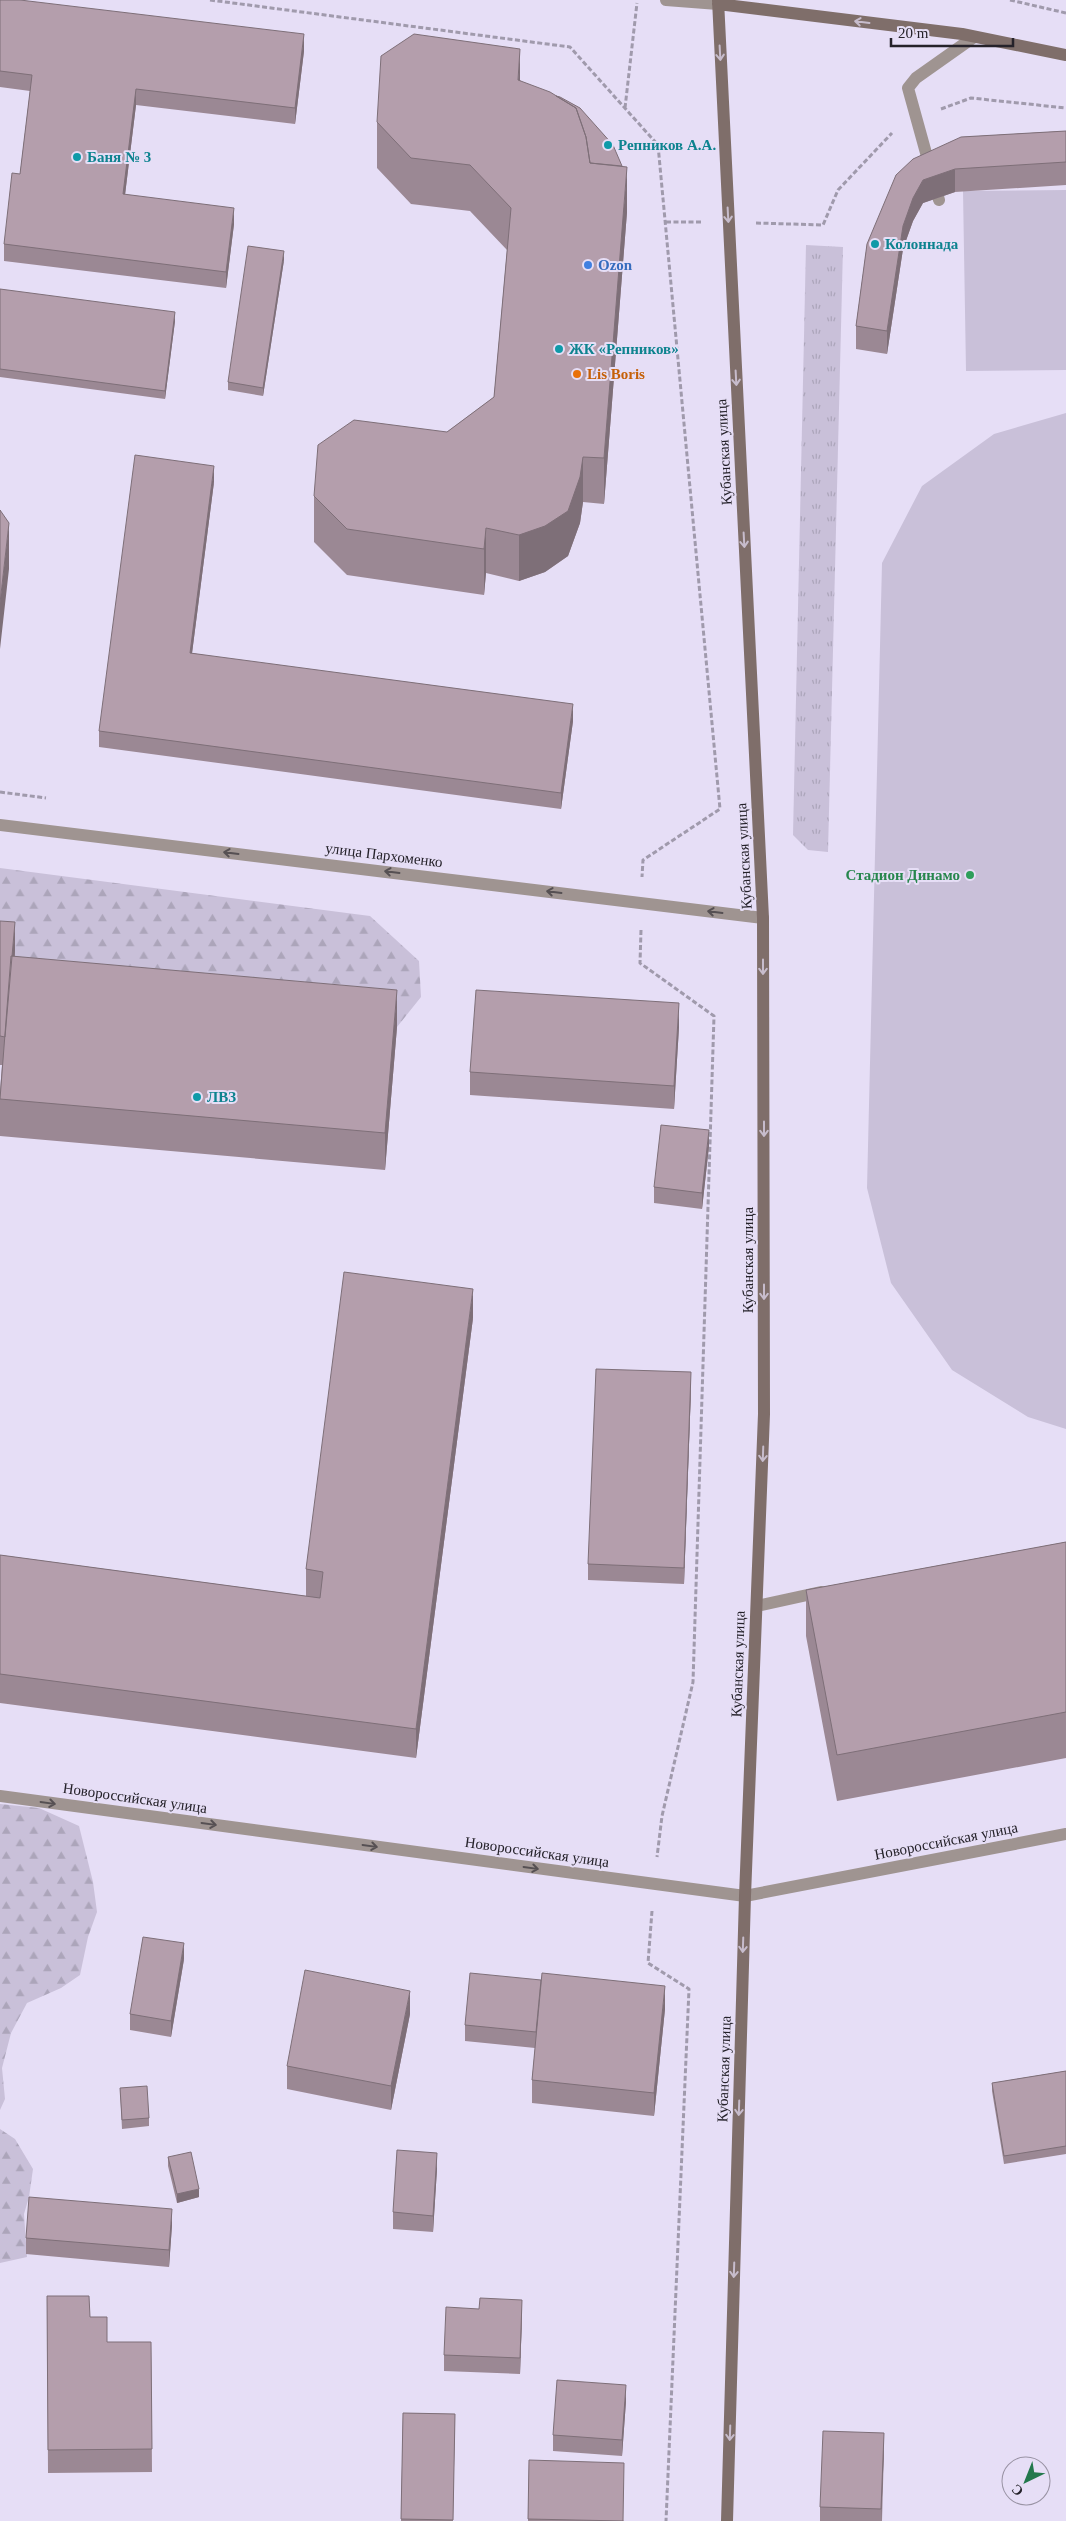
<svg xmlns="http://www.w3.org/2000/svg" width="1066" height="2521" font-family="'Times New Roman',serif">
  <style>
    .grass { fill: url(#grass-tufts) }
    .forest { fill: url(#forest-firs) }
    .garden { fill: #c9c0d9 }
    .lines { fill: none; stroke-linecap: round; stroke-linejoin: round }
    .path { stroke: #a09aac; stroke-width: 3; stroke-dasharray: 5 2.5; stroke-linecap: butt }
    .service { stroke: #9f9491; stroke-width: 12 }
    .minor { stroke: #9f9491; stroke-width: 12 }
    .tertiary { stroke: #9f9491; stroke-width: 12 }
    .secondary { stroke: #7f6e6a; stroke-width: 12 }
    .wall { fill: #9b8894 }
    .shaded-wall { fill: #7e6f78 }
    .building { fill: #b49eac; stroke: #7e6f78 }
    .oneway { stroke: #c7bccc }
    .oneway2 { stroke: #565053 }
    .culture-dot { fill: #0f9aa8; stroke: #e6def6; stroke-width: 2 }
    .shop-dot { fill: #3f7fe0; stroke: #e6def6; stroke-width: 2 }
    .food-dot { fill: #e8710a; stroke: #e6def6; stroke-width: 2 }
    .leisure-dot { fill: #2e9e5b; stroke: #e6def6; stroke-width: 2 }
    .labels { text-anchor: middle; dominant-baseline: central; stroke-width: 4; stroke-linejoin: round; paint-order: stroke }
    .culture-label { font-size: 15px; font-weight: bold; fill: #0d838f; stroke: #e6def6; text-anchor: start }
    .shop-label { font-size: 15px; font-weight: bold; fill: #366cbe; stroke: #e6def6; text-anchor: start }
    .food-label { font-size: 15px; font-weight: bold; fill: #c56008; stroke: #e6def6; text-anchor: start }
    .street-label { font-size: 15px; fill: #25222a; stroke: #e6def6 }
    .leisure-label { font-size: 15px; font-weight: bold; fill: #27864d; stroke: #e6def6; text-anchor: end }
  </style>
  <defs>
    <pattern id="grass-tufts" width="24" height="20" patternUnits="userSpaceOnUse" patternTransform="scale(1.25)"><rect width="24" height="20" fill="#c9c0d9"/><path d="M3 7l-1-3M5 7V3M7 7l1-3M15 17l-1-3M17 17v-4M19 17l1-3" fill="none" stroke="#aca5ba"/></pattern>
    <pattern id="forest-firs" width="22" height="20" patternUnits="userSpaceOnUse" patternTransform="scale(1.25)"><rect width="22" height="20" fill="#c9c0d9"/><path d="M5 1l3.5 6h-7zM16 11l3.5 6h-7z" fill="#aca5ba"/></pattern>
  </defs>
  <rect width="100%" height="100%" fill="#e6def6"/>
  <path class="grass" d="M 806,245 L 843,247 L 828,852 L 808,850 L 793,835 Z"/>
  <path class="forest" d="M 0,868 L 370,916 L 419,961 L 421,997 L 397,1027 L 11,993 L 0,950 Z
    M 0,1804 L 39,1808 L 79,1826 L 93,1882 L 97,1912 L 88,1937 L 80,1975 L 61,1988 L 27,2003 L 11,2033 L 2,2068 L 5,2099 L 0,2110 Z
    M 0,2129 L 15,2139 L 33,2169 L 29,2197 L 24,2214 L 27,2257 L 0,2263 Z"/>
  <path class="garden" d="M 1066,190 L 1066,370 L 966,371 L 963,191 Z
    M 1066,413 L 1066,1429 L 1028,1417 L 952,1370 L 891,1283 L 867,1188 L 882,563 L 922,486 L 994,434 Z"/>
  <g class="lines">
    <path class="path" d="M 210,0 L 570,47 L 658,145 L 720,809 L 643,860 L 642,877
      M 1010,0 L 1066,13
      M 625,108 L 637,3
      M 941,109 L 971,98 L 1066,108
      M 666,222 L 702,222
      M 756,223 L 823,225 L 838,190 L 892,133
      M 0,792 L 46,798
      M 641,930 L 640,963 L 714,1016 L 693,1682 L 662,1816 L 657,1857
      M 652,1911 L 648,1963 L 689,1989 L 666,2521"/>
    <path class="service" d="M 939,200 L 908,88 L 916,78 L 974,37
      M 757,1606 L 821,1592"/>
    <path class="minor" d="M 0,1796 L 745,1896 L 1066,1834"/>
    <path class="tertiary" d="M 666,0 L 718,4
      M 0,825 L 763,918"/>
    <path class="secondary" d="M 718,0 L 763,918 L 764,1414 L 745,1896 L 727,2521
      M 718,4 L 962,34 L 1066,55"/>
  </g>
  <path class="wall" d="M 0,0 L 304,51 L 295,124 L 136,105 L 125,195 L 234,224 L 226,288 L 4,261 L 4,244 L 20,174 L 30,91 L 0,87 Z
    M 520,80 L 627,212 L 604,504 L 583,502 L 580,523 L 568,556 L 545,572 L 519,581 L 486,573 L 484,595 L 347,575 L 314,542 L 314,496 L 447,432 L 494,397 L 507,250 L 470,211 L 411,204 L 377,168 L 377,122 Z
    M 1066,131 L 1066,185 L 955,192 L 923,203 L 913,221 L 903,249 L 887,354 L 856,349 L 856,326 L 867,244 L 961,137 Z
    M 284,260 L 263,396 L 228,390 L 228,382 Z
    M 0,289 L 175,321 L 165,399 L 0,377 Z
    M 214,482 L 192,653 L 573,721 L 561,809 L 99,747 L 99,731 Z
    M 0,921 L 15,951 L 15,956 L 397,1027 L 385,1170 L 0,1136 L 0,1091 L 2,1065 L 0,1065 Z
    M 679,1027 L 674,1109 L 470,1095 L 470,1072 Z
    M 709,1146 L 702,1209 L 654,1203 L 654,1187 Z
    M 473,1318 L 416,1758 L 0,1703 L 0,1555 L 306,1596 L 306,1569 Z
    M 691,1389 L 684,1584 L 588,1580 L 588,1564 Z
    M 1066,1542 L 1066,1758 L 837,1801 L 806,1636 L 806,1590 Z
    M 184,1959 L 171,2037 L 130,2030 L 130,2014 Z
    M 665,2009 L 654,2116 L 532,2103 L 532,2080 L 535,2048 L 465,2041 L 465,2025 Z
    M 410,2014 L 391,2110 L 287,2089 L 287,2066 Z
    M 1066,2071 L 1066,2154 L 1004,2164 L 992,2091 L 992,2083 Z
    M 120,2088 L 149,2118 L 149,2126 L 122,2129 Z
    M 168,2157 L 199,2197 L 177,2203 L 168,2166 Z
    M 437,2169 L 433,2232 L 393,2229 L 393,2212 Z
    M 172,2225 L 169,2267 L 26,2254 L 26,2238 Z
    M 47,2296 L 90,2317 L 107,2342 L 151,2342 L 152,2472 L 48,2473 Z
    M 522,2316 L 520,2374 L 444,2371 L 444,2355 Z
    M 626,2401 L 622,2456 L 553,2451 L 553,2435 Z
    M 403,2413 L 455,2414 L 453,2521 L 401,2521 Z
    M 884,2450 L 882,2521 L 820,2521 L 820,2507 Z
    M 529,2460 L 624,2521 L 528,2521 Z"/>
  <path class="shaded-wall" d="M 304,34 L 304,51 L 295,124 L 295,108 Z
    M 520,49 L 520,95 L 518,80 Z
    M 136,89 L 136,105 L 123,211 L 123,194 Z
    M 627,167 L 627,212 L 604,504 L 604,458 Z
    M 955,169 L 955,192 L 923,203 L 913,221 L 903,249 L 887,354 L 887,331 L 903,226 L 913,198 L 923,180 Z
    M 234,208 L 234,224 L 226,288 L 226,272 Z
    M 284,251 L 284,260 L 263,396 L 263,388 Z
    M 175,312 L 175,321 L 165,399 L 165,391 Z
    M 583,457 L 583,502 L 580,523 L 568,556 L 545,572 L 519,581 L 519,535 Z
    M 214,466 L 214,482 L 190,669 L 190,653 Z
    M 9,523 L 9,569 L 0,649 L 0,603 Z
    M 486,528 L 486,573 L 484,595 L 484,549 Z
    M 573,704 L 573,721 L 561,809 L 561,793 Z
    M 15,922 L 15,951 L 5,1066 L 5,1037 Z
    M 397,990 L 397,1027 L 385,1170 L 385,1133 Z
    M 679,1003 L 679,1027 L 674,1109 L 674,1086 Z
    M 709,1130 L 709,1146 L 702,1209 L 702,1193 Z
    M 473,1289 L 473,1318 L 416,1758 L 416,1729 Z
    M 691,1372 L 691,1389 L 684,1584 L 684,1568 Z
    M 184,1943 L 184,1959 L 171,2037 L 171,2021 Z
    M 665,1986 L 665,2009 L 654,2116 L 654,2093 Z
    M 410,1991 L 410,2014 L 391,2110 L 391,2086 Z
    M 437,2153 L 437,2169 L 433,2232 L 433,2216 Z
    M 199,2189 L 199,2197 L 177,2203 L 177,2194 Z
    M 172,2209 L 172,2225 L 169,2267 L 169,2250 Z
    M 522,2300 L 522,2316 L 520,2374 L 520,2358 Z
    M 626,2385 L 626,2401 L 622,2456 L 622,2440 Z
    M 884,2433 L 884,2450 L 881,2521 L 881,2509 Z"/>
  <path class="building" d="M 0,0 L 20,0 L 304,34 L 295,108 L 136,89 L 123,194 L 234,208 L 226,272 L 4,244 L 12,173 L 20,174 L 32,75 L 0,71 Z
    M 414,34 L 520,49 L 518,80 L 550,92 L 576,108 L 586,137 L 590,163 L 627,167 L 604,458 L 583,457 L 580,477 L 568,511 L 545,526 L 519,535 L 486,528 L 484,549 L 347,529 L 314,496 L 318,445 L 354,420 L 447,432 L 494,397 L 511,208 L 470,165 L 411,158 L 377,122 L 381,56 Z
    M 556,96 L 560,97 L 580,108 L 613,145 L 622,166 L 590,163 L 586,137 L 576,108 Z
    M 1066,131 L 1066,162 L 955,169 L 923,180 L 913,198 L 903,226 L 887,331 L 856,326 L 867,244 L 896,175 L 913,159 L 961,137 Z
    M 248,246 L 284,251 L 263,388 L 228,382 Z
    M 0,289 L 175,312 L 165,391 L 0,369 Z
    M 135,455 L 214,466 L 190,653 L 573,704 L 561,793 L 99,731 Z
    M 0,510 L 9,523 L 0,603 Z
    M 0,921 L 15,922 L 5,1037 L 0,1036 Z
    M 11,956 L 397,990 L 385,1133 L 0,1099 Z
    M 476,990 L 679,1003 L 674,1086 L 470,1072 Z
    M 661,1125 L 709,1130 L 702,1193 L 654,1187 Z
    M 344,1272 L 473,1289 L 416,1729 L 0,1674 L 0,1555 L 320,1598 L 323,1572 L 306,1569 Z
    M 596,1369 L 691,1372 L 684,1568 L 588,1564 Z
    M 1066,1542 L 1066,1712 L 837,1755 L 806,1590 Z
    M 143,1937 L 184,1943 L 171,2021 L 130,2014 Z
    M 305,1970 L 410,1991 L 391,2086 L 287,2066 Z
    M 470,1973 L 541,1980 L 536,2032 L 465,2025 Z
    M 542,1973 L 665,1986 L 654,2093 L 532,2080 Z
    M 1066,2071 L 1066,2146 L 1004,2156 L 992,2083 Z
    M 147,2086 L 149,2118 L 122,2120 L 120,2088 Z
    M 397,2150 L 437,2153 L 433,2216 L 393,2212 Z
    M 191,2152 L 199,2189 L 177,2194 L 168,2157 Z
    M 29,2197 L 172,2209 L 169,2250 L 26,2238 Z
    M 47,2296 L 89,2296 L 90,2317 L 107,2317 L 107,2342 L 151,2342 L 152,2449 L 48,2450 Z
    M 480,2298 L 522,2300 L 520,2358 L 444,2355 L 446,2307 L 479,2309 Z
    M 557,2380 L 626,2385 L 622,2440 L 553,2435 Z
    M 403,2413 L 455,2414 L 453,2520 L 401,2519 Z
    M 823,2431 L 884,2433 L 881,2509 L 820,2507 Z
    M 529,2460 L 624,2463 L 623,2521 L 528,2519 Z"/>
  <defs><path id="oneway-shaft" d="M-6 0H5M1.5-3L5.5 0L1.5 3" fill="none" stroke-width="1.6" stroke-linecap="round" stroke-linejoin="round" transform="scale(1.25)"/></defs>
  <g class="oneway">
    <use href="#oneway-shaft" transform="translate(862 22) rotate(-173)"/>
    <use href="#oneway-shaft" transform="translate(720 53) rotate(87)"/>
    <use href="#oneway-shaft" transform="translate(728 215) rotate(87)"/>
    <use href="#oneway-shaft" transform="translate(736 378) rotate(87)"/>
    <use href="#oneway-shaft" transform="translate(744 540) rotate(87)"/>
    <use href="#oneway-shaft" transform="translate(763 967) rotate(90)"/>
    <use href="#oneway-shaft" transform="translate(764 1129) rotate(90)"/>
    <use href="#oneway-shaft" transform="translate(764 1292) rotate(90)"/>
    <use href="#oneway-shaft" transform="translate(763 1454) rotate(92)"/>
    <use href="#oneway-shaft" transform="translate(743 1945) rotate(92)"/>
    <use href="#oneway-shaft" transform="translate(739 2108) rotate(92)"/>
    <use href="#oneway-shaft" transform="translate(734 2270) rotate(92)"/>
    <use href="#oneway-shaft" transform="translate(730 2433) rotate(92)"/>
  </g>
  <g class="oneway2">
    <use href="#oneway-shaft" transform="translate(231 853) rotate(-173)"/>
    <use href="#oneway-shaft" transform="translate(392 872) rotate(-173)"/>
    <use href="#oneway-shaft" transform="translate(554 892) rotate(-173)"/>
    <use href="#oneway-shaft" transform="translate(715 912) rotate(-173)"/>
    <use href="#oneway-shaft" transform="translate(48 1803) rotate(8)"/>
    <use href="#oneway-shaft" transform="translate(209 1824) rotate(8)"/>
    <use href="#oneway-shaft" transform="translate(370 1846) rotate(8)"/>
    <use href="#oneway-shaft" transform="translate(531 1868) rotate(8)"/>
  </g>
  <g class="culture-dot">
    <circle cx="608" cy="145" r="5"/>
    <circle cx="77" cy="157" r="5"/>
    <circle cx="875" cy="244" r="5"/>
    <circle cx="559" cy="349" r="5"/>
    <circle cx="197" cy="1097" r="5"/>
  </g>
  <circle class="shop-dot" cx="588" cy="265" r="5"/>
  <circle class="food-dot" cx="577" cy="374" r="5"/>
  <circle class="leisure-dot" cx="970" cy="875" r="5"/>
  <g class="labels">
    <g class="culture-label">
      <text x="618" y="145">Репников А.А.</text>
      <text x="87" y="157">Баня № 3</text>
      <text x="885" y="244">Колоннада</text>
      <text x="569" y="349">ЖК «Репников»</text>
      <text x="207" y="1097">ЛВЗ</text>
    </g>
    <g class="shop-label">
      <text x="598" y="265">Ozon</text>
    </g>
    <g class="food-label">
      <text x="587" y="374">Lis Boris</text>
    </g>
    <g class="street-label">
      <text transform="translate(724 452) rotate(-93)">Кубанская улица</text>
      <text transform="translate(384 855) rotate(7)">улица Пархоменко</text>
      <text transform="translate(744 856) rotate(-93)">Кубанская улица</text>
      <text transform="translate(748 1260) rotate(-90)">Кубанская улица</text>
      <text transform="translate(738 1664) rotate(-88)">Кубанская улица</text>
      <text transform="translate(135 1798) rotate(8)">Новороссийская улица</text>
      <text transform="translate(946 1841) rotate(-11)">Новороссийская улица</text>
      <text transform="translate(537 1852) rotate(8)">Новороссийская улица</text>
      <text transform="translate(724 2069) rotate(-88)">Кубанская улица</text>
    </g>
    <g class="leisure-label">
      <text x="960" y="875">Стадион Динамо</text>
    </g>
  </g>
  <g transform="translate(1026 2481) rotate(223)"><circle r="24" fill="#e6def6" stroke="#9993a4"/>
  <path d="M0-4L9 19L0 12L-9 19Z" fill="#23784c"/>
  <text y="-8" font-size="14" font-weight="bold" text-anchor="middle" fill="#25222a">С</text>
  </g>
  <path d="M891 38v8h122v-8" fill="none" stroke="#25222a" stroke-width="2.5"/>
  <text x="898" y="38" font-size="15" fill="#25222a" stroke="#e6def6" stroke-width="4" paint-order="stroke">20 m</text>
</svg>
